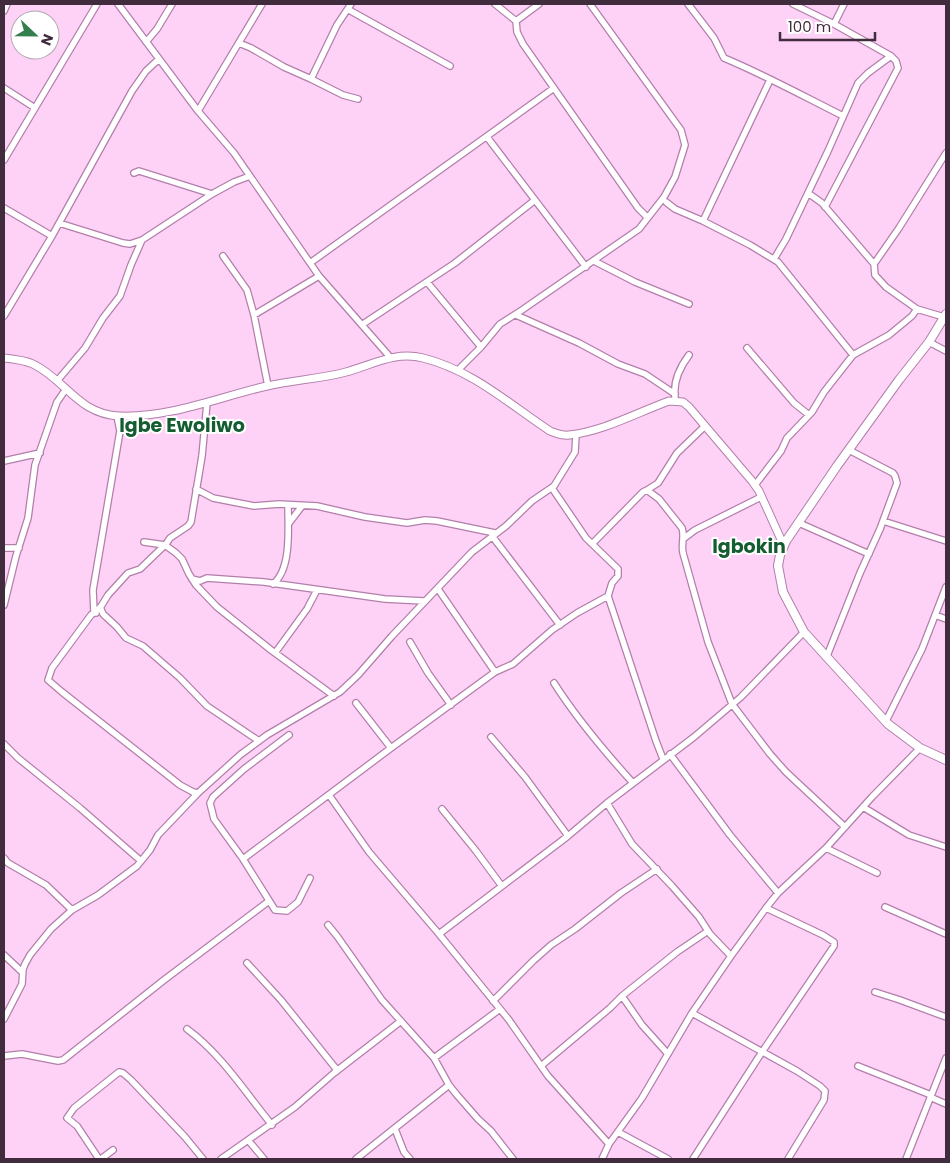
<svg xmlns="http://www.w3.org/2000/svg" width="950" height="1163" font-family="Poppins,sans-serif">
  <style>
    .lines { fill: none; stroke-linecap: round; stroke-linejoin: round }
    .minor-casing { stroke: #b27faa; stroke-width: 8 }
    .tertiary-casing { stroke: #b27faa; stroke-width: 9 }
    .secondary-casing { stroke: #b27faa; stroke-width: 10 }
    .minor { stroke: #fff; stroke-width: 5.5 }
    .tertiary { stroke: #fff; stroke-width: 7 }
    .secondary { stroke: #fff; stroke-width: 8 }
    .labels { text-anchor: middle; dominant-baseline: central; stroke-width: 4; stroke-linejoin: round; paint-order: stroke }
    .quarter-label { font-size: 19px; font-weight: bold; fill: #135d31; stroke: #fff }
  </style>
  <rect width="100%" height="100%" fill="#fed1f6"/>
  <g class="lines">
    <defs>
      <path id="minor" d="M 118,4 L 198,111 L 234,153 L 319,276 L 390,357
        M 495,4 L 516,21 L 517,32 L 523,44 L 638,208 L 647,217
        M 688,4 L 714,38 L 724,58 C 765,75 803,96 843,116
        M 793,4 L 834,24 L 891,56 L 896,61 L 898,68 L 825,207
        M 349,10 L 450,66
        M 4,11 L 7,4
        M 516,21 L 539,4
        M 834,24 L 844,4
        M 146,42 L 157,29 L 172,4
        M 239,43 L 251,48 L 284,67 L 311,79 L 343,95 L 358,99
        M 311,79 L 337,25 L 351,4
        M 4,88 L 35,108
        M 198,111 L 262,4
        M 487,137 L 586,267
        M 4,160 L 97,4
        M 134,173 L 139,171 L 212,194
        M 808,193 L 822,203 L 874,264
        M 666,202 L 675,209 L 703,221 L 750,245 L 778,262 L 853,355
        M 4,208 L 52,236
        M 703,221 L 770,80
        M 59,223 L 123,243 L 130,244 L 142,240
        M 223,256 L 247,290 L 254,315 L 268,386
        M 774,259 L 786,239 L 828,151 L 858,83 L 868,73 L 891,56
        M 594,261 L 635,282 L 689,304
        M 310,263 L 554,88
        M 427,282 L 481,347
        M 254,315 L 319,276
        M 516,315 L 579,343 L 618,364 L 645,374 L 675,394
        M 4,316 L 52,236 L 132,91 L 146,71 L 159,59
        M 944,317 L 917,309 L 886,287 L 875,275 L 874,264 L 899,228 L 946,153
        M 363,324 L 455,263 L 535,200
        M 929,342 L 946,351
        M 747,348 L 794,403 L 809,415
        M 458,370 L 481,347 L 500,324 L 522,310 L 639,229 L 664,197 L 675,177 L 685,145 L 681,130 L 590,4
        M 57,381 L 85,348 L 103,318 L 120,296 L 131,265 L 142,240 L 212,194 L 234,182 L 250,176
        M 675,397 C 673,381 680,367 689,355
        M 4,461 L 40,453
        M 755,485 L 781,451 L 787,438 L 812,412 L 824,392 L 853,355 L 889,335 L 912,316 L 917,309
        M 196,489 L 213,498 L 254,506 L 279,504 L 317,506 L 365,517 L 407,523 L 425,520 L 437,521 L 495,533
        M 647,490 L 658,483 L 677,453 L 705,426
        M 883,521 L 946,541
        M 289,523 L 302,506
        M 799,523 L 869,554
        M 492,536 L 560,625
        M 683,539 L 695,530 L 761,497
        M 144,542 L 165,545 L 176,553 L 182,559 L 189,574 L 196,585 L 217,607 L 271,650 L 334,696
        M 592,544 L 643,492 L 647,490 L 659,499 L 682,528 C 685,536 681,544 683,553 L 708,642 L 732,704 L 770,754 L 786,772 L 845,827
        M 4,548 L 19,548
        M 192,579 L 200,581 L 207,578 L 264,582 L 385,599 L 424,601
        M 273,584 C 292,569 288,527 288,505
        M 438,589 L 495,672
        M 608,596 L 656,741 L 663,759
        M 4,605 L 16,556 L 28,518 L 35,465 L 57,402 L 66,389
        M 100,607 L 103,614 L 117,627 L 126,638 L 143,646 L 180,678 L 207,706 L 259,741
        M 96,613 L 94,613 L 93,590 L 120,431 L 117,416
        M 935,615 L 946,619
        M 410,642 L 428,673 L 451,705
        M 275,653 L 307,609 L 317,590
        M 827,656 L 860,573 L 880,529 L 897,483 L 895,476 L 893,473 L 849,450
        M 554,683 C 577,719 604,751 633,783
        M 356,703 L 391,748
        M 886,721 L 922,649 L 946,587
        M 289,735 L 244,769 L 213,797 L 210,803 L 214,819 L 243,859 L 275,910 L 287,911 L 298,902 L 310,878
        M 491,737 L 525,777 L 568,836
        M 4,744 L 18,758 L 80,808 L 141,861
        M 670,754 L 730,835 L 778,893
        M 198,793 L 193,792 L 180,785 L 62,692 L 48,680 L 52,668 L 91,615 L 100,608 L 108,595 L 128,573 L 140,569 L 166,544 L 170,538 L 188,526 L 191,522 L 202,456 L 207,403
        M 329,795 L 369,852 L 439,934 L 509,1020 L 548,1076 L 609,1144
        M 607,803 L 632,844 L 672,886 L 699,917 L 710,934 L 731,956
        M 863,807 L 909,835 L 946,847
        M 442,809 L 476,851 L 501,885
        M 826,848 L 877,873
        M 4,858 L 8,863 L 46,885 L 72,910
        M 243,859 L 391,748 L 495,672 L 513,664 L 552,630 L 577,613 L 608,596 L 612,583 L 618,576 L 618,569 L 586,538 L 552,488
        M 885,907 L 946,934
        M 328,925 L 337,936 L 382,1000 L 434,1058 L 449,1085 L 457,1095 L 478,1119 L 491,1131 L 513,1159
        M 439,934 L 568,836 L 607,803 L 694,737 L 741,697 L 804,632
        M 4,955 L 22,972
        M 247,963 L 281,1000 L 337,1070
        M 875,992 L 900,1000 L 946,1017
        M 622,996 L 642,1025 L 668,1054
        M 493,1001 L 533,961 L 551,945 L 575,929 L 621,893 L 657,869
        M 692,1013 L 797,1071 L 820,1086 L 825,1091 L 824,1100 L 788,1159
        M 4,1019 L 22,984 L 23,969 L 25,964 L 30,955 L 51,929 L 72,910 L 98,895 L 137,866 L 150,850 L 158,835 L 198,793 L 240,755 L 267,735 L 340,692 L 358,675 L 392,636 L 472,552 L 506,526 L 532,501 L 554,486 L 575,452 L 576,434
        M 187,1029 C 221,1054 245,1092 272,1125
        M 4,1056 L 22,1054 L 58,1061 L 63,1060 L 164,980 L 269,901
        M 434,1058 L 500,1009
        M 541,1066 L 610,1008 L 622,996 L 677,952 L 708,931
        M 858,1066 L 931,1095
        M 930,1097 L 946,1104
        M 395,1129 L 404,1152 L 410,1159
        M 618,1132 L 668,1159
        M 248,1140 L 264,1159
        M 99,1159 L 77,1126 L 67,1118 L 74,1108 L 119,1072 L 123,1073 L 131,1080 L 185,1137 L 203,1159
        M 101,1159 L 113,1150
        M 221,1159 L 295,1107 L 334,1073 L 401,1021
        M 356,1159 L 449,1085
        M 602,1159 L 609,1144 L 642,1098 L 692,1013 L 731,956 L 766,908 L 778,893 L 826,848 L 872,797 L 920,748
        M 693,1159 L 762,1052 L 834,946 L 834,942 L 823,935 L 766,908
        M 906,1159 L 946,1058"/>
      <path id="tertiary" d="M 4,358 C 14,359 24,360 33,364 C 66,380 78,414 119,416 C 170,418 219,397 267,386 C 293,380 320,379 346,372 C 372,365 395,351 423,358 C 472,370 509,404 550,431 C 556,433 562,436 569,435 C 604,431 636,413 669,401 L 683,402 L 689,407 L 752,481 L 759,491 L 784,546"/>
      <path id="secondary" d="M 946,314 L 929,342 L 899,380 L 837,466 L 786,541 L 780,555 L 778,566 L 783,592 L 804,632 L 888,724 L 920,748 L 946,760"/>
    </defs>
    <use href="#minor" class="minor-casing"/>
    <use href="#tertiary" class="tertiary-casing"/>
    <use href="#secondary" class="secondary-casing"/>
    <use href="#minor" class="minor"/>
    <use href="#tertiary" class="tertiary"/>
    <use href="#secondary" class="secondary"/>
  </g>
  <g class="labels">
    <g class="quarter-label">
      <text x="182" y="425">Igbe Ewoliwo</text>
      <text x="749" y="546">Igbokin</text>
    </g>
  </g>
  <rect width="950" height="1163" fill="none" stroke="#412c3e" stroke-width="10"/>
  <g transform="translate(35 35) rotate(112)"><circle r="24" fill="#ffffff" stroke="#b3abb2"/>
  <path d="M0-4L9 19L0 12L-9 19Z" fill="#337f4e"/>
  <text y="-8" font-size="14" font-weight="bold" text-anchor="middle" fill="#412c3e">N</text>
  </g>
  <path d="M780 32v8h95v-8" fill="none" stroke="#412c3e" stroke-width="2.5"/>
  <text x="788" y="32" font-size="15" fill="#412c3e" stroke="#ffffff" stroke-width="4" paint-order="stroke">100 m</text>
</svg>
